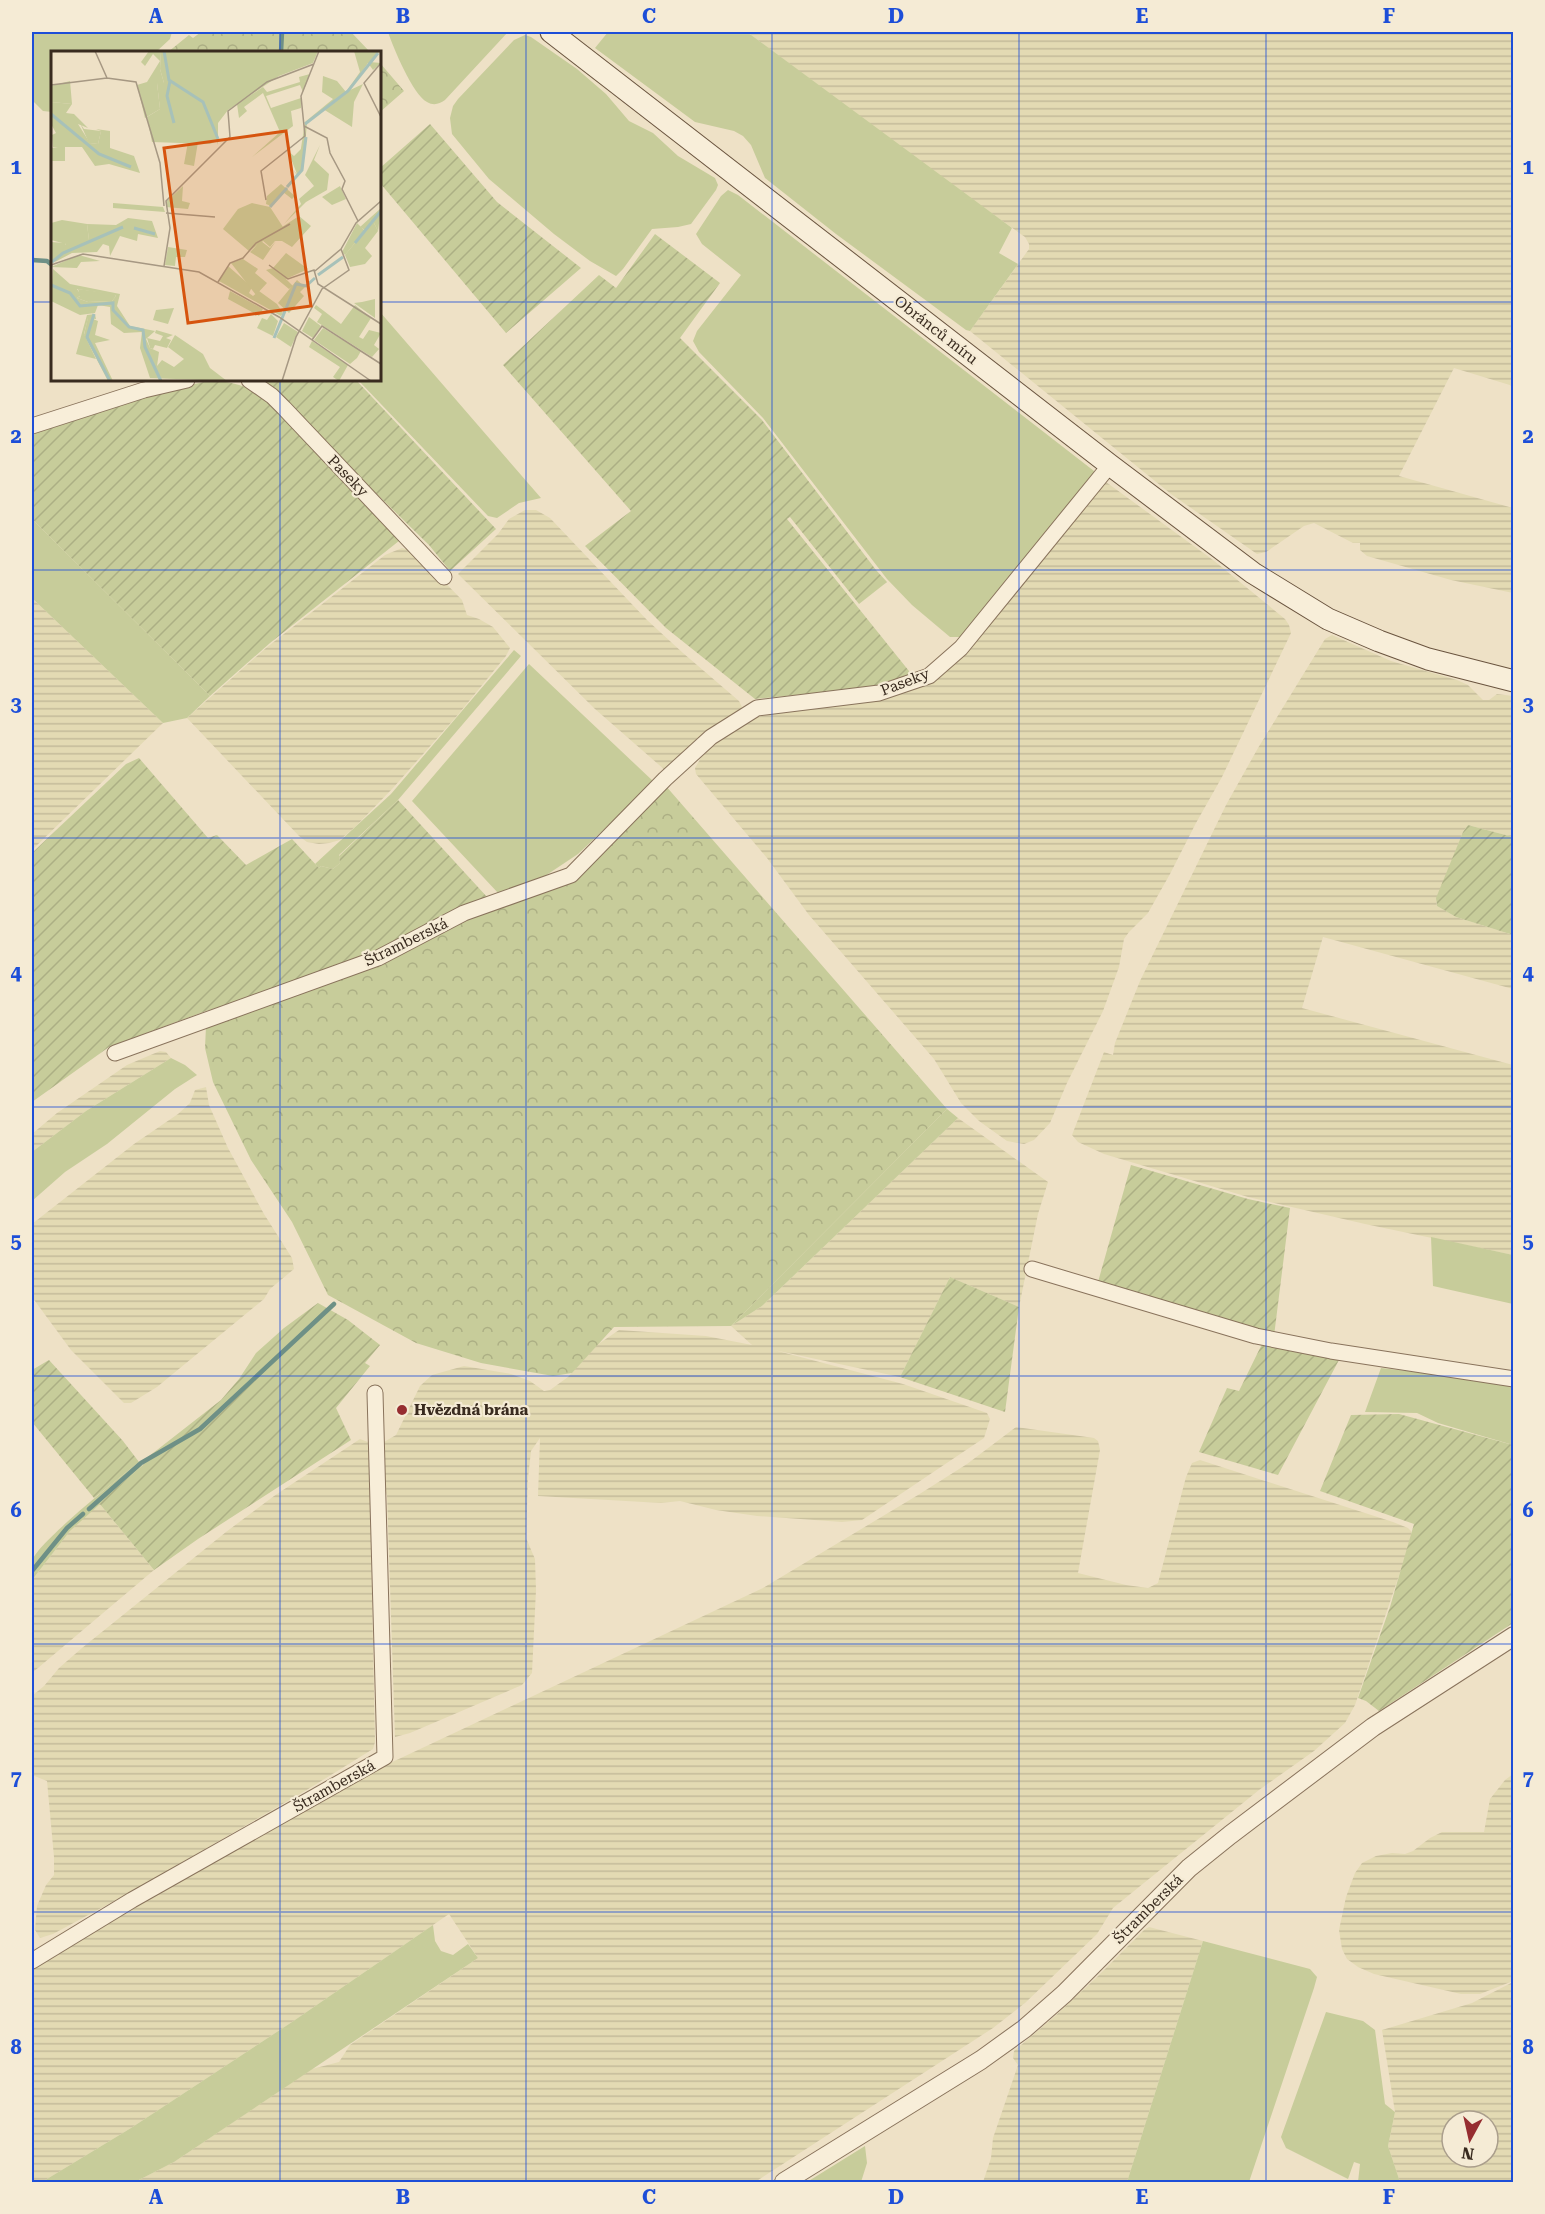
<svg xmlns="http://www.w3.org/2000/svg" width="1545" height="2214" font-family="'Roboto Serif',serif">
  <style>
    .farmland { fill: url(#farmland-rules); fill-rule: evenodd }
    .grass { fill: #c7cc9a }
    .forest { fill: url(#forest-crowns) }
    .garden { fill: url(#garden-furrows) }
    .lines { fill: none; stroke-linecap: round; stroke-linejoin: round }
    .stream { stroke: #6e9086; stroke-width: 4.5 }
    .minor-casing { stroke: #89735c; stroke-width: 17 }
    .tertiary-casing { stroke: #89735c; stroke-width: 20 }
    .secondary-casing { stroke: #6a543f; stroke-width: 23 }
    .minor { stroke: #f8eed9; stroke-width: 15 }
    .tertiary { stroke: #f8eed9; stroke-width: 18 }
    .secondary { stroke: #f8eed9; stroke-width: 21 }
    .grid { fill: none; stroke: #1d4ed8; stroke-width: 1.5; stroke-opacity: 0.55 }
    .poi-dot { fill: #962d30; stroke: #f5ebd5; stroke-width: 2 }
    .labels { text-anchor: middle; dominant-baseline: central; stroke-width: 4.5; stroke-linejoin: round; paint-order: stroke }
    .street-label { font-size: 15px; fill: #392b1f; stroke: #f5ebd5 }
    .poi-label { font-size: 15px; font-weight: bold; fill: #392b1f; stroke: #f5ebd5; text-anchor: start }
    .inset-river { fill: none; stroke: #a7c1b9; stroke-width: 3 }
    .inset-road { fill: none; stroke: #a69883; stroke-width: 1.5 }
    .view { fill: #d6540e; fill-opacity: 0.15; stroke: #d6540e; stroke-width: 3 }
    .inset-edge { fill: none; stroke: #392b1f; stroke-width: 3 }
    .neatline { fill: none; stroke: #1d4ed8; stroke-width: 2 }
    .grid-label { font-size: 20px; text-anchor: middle; font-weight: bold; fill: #1d4ed8 }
  </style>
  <defs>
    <pattern id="farmland-rules" width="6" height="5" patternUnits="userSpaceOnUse" patternTransform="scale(1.5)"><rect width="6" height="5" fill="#e3dab3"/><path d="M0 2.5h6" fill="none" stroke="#c4bb9a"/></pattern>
    <pattern id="forest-crowns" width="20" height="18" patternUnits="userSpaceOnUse" patternTransform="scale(1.5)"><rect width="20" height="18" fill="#c7cc9a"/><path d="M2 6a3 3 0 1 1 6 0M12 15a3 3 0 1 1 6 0" fill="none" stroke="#acaf84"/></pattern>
    <pattern id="garden-furrows" width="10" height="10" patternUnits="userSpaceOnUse" patternTransform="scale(1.5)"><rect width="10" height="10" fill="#c7cc9a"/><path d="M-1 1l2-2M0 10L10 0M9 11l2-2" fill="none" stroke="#acaf84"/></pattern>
  </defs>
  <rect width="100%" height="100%" fill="#eee1c6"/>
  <path class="farmland" d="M 747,32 L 1513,32 L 1513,386 L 1454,368 L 1399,476 L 1513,508 L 1513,593 L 1451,580 L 1367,556 L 1360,550 L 1360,543 L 1353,543 L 1314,523 L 1304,526 L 1266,552 L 1257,554 L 1171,494 L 970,331 L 1029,249 L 1029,244 L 1025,237 L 953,186 Z
    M 1106,482 L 1213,560 L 1285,619 L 1289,625 L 1291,633 L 1222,777 L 1196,823 L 1170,874 L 1148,913 L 1129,932 L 1124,939 L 1119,967 L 1103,1011 L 1067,1083 L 1050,1123 L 1034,1140 L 1024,1144 L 1007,1141 L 979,1121 L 961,1103 L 934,1059 L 809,915 L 767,858 L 696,774 L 695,768 L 703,754 L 723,736 L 756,717 L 864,701 L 925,684 Z
    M 525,510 L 536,510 L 550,518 L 647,620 L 683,653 L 739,701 L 742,707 L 740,711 L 666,771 L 595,709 L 458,574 L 498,534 L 509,519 Z
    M 402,548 L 409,550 L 423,560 L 462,600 L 467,615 L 479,619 L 493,627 L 510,648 L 506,656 L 456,717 L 393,788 L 356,826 L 340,840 L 329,843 L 319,844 L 307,842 L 299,836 L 187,718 L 266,648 L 385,555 Z
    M 32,598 L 163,723 L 32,850 Z
    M 1332,635 L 1391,661 L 1457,680 L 1468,685 L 1483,700 L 1489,700 L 1497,694 L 1513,696 L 1513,837 L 1468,825 L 1463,832 L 1436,902 L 1437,906 L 1456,917 L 1513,935 L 1513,989 L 1323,937 L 1302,1008 L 1513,1065 L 1513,1255 L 1365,1224 L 1248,1197 L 1104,1154 L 1078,1142 L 1072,1135 L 1104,1052 L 1113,1055 L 1115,1043 L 1140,981 L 1226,805 L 1258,748 L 1325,639 Z
    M 160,1051 L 166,1052 L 171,1058 L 86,1111 L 32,1152 L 32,1134 L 57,1113 L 127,1065 Z
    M 206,1087 L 209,1105 L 228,1148 L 264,1214 L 292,1258 L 294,1269 L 270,1289 L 264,1299 L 157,1387 L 131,1403 L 124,1403 L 71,1350 L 32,1297 L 32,1224 L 134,1144 L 178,1114 L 190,1103 L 195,1090 Z
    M 958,1118 L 1048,1182 L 1038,1214 L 1019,1307 L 950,1277 L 900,1377 L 774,1350 L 903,1384 L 987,1413 L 990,1419 L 984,1438 L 862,1520 L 842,1522 L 757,1516 L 716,1510 L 680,1501 L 661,1503 L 538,1496 L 540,1438 L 531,1451 L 528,1478 L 526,1538 L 535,1559 L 536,1590 L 532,1673 L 522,1685 L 410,1733 L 395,1737 L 387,1495 L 384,1490 L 381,1457 L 384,1442 L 396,1435 L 420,1386 L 432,1375 L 464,1366 L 511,1374 L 530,1381 L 544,1391 L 550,1390 L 568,1377 L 597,1345 L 619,1330 L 706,1336 L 752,1345 L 731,1326 L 762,1306 Z
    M 1016,1427 L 1094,1438 L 1098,1441 L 1100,1450 L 1078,1573 L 1126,1585 L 1148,1588 L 1158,1583 L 1186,1477 L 1192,1463 L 1200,1460 L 1393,1522 L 1408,1528 L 1411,1531 L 1412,1537 L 1355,1705 L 1345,1723 L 1314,1751 L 1259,1790 L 1113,1908 L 1097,1934 L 1025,2003 L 993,2028 L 755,2182 L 135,2182 L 174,2162 L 312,2069 L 339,2062 L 350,2045 L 478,1958 L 449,1914 L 292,2022 L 131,2128 L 42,2182 L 32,2182 L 32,1966 L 369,1773 L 763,1588 L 918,1495 L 967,1464 Z
    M 360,1439 L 368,1442 L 369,1445 L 375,1742 L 373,1749 L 305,1791 L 129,1893 L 53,1934 L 40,1938 L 35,1930 L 37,1906 L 46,1885 L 54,1875 L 54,1857 L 47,1781 L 32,1775 L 32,1696 L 44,1686 L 59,1668 L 82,1648 L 226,1532 L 274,1496 Z
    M 99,1503 L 154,1570 L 32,1673 L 32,1580 L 70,1531 Z
    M 1513,1774 L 1513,1981 L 1480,1994 L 1461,1994 L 1374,1974 L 1358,1967 L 1347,1959 L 1342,1949 L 1339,1930 L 1346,1897 L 1355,1873 L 1362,1863 L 1376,1856 L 1392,1853 L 1405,1854 L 1413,1851 L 1430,1838 L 1442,1832 L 1484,1832 L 1490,1799 L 1505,1780 Z
    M 1149,1927 L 1203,1941 L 1127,2182 L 983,2182 L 991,2158 L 993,2138 L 1018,2065 L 1013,2058 L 1014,2051 L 1054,2017 L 1097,1977 L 1144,1930 Z
    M 1513,1982 L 1513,2182 L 1400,2182 L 1388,2146 L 1395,2112 L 1382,2030 L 1472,2003 ZM 1452,2121 L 1488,2121 L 1488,2157 L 1452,2157 Z"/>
  <path class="grass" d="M 32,32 L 172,32 L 170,39 L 156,52 L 52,52 L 52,112 L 43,111 L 32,100 Z
    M 388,32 L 508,32 L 445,100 C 439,104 434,106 427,102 C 413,95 393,47 388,32 Z
    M 608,32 L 747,32 L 1012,228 L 999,253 L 1018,264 L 970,331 L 966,330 L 836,234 L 765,178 L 751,145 L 743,136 L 734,131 L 695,122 L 595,48 Z
    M 525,35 L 531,37 L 577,69 L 606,94 L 629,121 L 653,133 L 678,156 L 715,178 L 718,185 L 716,190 L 691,224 L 678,227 L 652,229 L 623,269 L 616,276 L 590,261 L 554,234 L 489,179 L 452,134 L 450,118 L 453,106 L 458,99 L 514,40 Z
    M 728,190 L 738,195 L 1094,471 L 1094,476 L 962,637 L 950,637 L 912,605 L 887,579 L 763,418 L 699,352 L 693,341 L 697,331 L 741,275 L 702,244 L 696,234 L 721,196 Z
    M 380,312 L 541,498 L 519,503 L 497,518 L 488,516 L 358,380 L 380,380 Z
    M 32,519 L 210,696 L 187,718 L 163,723 L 32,598 Z
    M 514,650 L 521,656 L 398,800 L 339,855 L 340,863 L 333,869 L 321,866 L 319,868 L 315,864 L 391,794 Z
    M 529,664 L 654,782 L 578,854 L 539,880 L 499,894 L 412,801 Z
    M 171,1058 L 185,1065 L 197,1075 L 175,1089 L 107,1144 L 65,1172 L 32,1201 L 32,1152 L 86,1111 Z
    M 947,1109 L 958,1118 L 762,1306 L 731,1326 Z
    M 1431,1237 L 1513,1255 L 1513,1304 L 1433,1286 Z
    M 1381,1368 L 1513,1383 L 1513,1445 L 1438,1423 L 1417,1413 L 1365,1412 Z
    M 139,1462 L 142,1466 L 70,1531 L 32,1580 C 32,1575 30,1567 32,1561 C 37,1543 120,1477 139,1462 Z
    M 433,1925 L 435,1941 L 441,1951 L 453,1955 L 468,1944 L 478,1958 L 174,2162 L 135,2182 L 42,2182 L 131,2128 L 292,2022 Z
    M 1203,1941 L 1310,1969 L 1317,1977 L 1314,1988 L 1249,2182 L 1127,2182 Z
    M 1326,2012 L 1363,2021 L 1375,2030 L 1385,2104 L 1395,2112 L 1388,2146 L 1400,2182 L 1358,2182 L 1360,2164 L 1354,2162 L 1348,2179 L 1286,2148 L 1281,2137 Z
    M 865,2146 L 867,2163 L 861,2182 L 807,2182 Z"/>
  <path class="forest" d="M 201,32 L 351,32 L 370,52 L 168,52 L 189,35 L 193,38 Z
    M 380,63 L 404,91 L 380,112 Z
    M 665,785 L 947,1109 L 731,1326 L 614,1327 L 572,1373 L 553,1376 L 481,1363 L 416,1343 L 328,1295 L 292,1222 L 251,1160 L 213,1082 L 205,1048 L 206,1026 L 466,918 L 573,880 Z"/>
  <path class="garden" d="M 430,124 L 497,202 L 581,268 L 506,333 L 380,183 L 380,168 Z
    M 655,234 L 720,283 L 680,338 L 762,420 L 876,570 L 887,582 L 859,604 L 790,517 L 787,519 L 913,676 L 868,688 L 755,699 L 666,628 L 585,546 L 631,511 L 503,365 L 599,275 L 616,288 Z
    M 260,380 L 356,380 L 496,529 L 450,571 L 429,545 Z
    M 209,381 C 230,381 244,385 263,395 L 404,537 L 270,643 L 210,696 L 32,519 L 32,432 L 151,393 Z
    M 139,758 L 208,838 L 217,835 L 246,865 L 292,839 L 319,868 L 321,866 L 333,869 L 340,863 L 339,856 L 398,800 L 488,898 L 404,941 L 305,981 L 206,1011 L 109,1047 L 32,1102 L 32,853 L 126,764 Z
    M 1468,825 L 1513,837 L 1513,935 L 1456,917 L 1437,906 L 1436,898 L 1463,832 Z
    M 1131,1165 L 1248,1199 L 1290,1208 L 1274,1336 L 1098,1282 Z
    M 950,1277 L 1019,1307 L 1005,1412 L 900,1377 Z
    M 318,1303 L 348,1320 L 380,1345 L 365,1363 L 370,1366 L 336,1408 L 351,1440 L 198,1539 L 154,1570 L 99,1503 L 142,1466 L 148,1457 L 221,1400 L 239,1379 L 256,1353 L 284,1328 Z
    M 1262,1344 L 1339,1360 L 1278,1475 L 1199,1452 L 1227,1388 L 1239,1391 Z
    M 49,1360 L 123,1441 L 139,1462 L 94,1498 L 32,1422 L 32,1370 Z
    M 1399,1414 L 1513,1445 L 1513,1623 L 1379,1711 L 1366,1701 L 1358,1698 L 1390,1607 L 1414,1524 L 1320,1491 L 1351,1415 Z"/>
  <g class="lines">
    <path class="stream" d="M 281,52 L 282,32
      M 32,260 L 47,261 L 52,265
      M 89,1509 L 141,1463 L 200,1429 L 334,1304
      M 32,1571 L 67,1528 L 83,1514"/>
    <defs>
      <path id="minor" d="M 249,380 L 272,396 L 284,408 L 444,577
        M 32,426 L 144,390 L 187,380
        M 115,1053 L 378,958 L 464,913 L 571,875 L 665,779 L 711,737 L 757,708 L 879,693 L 929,676 L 961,648 L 1110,465
        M 1032,1269 L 1256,1336 L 1331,1351 L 1514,1379
        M 32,1961 L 132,1900 L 385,1757 L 375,1393"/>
      <path id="tertiary" d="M 784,2182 L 981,2060 L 1024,2029 L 1064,1994 L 1189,1868 L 1230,1835 L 1373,1727 L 1514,1636"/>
      <path id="secondary" d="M 551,32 L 1110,465 L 1253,573 L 1328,619 L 1379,641 L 1428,659 L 1514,681"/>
    </defs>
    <use href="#minor" class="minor-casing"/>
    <use href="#tertiary" class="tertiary-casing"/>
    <use href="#secondary" class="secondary-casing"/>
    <use href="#minor" class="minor"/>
    <use href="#tertiary" class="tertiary"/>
    <use href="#secondary" class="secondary"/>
  </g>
  <path class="grid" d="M 280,32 L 280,52M 526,32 L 526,2182M 772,32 L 772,2182M 1019,32 L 1019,2182M 1266,32 L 1266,2182M 32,302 L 52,302M 380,302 L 1514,302M 280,380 L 280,2182M 32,570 L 1514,570M 32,838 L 1514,838M 32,1107 L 1514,1107M 32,1376 L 1514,1376M 32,1644 L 1514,1644M 32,1912 L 1514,1912"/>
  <circle class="poi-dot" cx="402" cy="1410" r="6"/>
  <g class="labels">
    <g class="street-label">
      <text transform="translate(936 330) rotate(38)">Obránců míru</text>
      <text transform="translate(348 476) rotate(46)">Paseky</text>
      <text transform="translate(905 682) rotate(-21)">Paseky</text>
      <text transform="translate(406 942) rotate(-26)">Štramberská</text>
      <text transform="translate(334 1786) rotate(-29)">Štramberská</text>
      <text transform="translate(1148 1909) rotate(-45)">Štramberská</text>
    </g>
    <g class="poi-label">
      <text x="414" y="1410">Hvězdná brána</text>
    </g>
  </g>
  <g transform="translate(51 51)">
    <rect width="330" height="330" fill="#eee1c6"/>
    <path d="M 98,0 L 110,0 L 109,18 L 113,32 L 106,32 L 109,58 L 94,67 L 86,34 L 96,31 L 109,10 L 102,3 L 94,15 L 90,11 ZM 303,0 L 329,0 L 319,11 L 330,12 L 322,19 L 317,12 L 297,40 L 312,33 L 303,51 L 301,76 L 272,58 L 256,71 L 252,119 L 232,141 L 246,124 L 242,119 L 246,123 L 254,71 L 282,48 L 271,41 L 272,25 L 286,30 L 295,41 L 309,21 ZM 259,23 L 252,41 L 249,34 L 215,45 L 220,57 L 250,47 L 250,57 L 240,60 L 242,75 L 201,106 L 229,81 L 212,42 L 193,56 L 196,60 L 188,67 L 186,53 L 212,36 L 216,41 L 249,31 L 248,26 ZM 19,30 L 21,53 L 0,51 L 0,35 ZM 29,72 L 33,78 L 50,80 L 47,93 L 38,92 ZM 137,91 L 147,91 L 143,115 L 133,113 ZM 269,94 L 263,109 L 278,123 L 276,139 L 255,151 L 233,173 L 250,153 L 248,148 L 263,135 L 254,124 ZM 14,95 L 14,110 L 0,110 L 0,97 ZM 62,152 L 112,156 L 114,161 L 62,157 ZM 11,169 L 36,173 L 38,189 L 0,189 L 0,172 ZM 306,172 L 314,180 L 294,204 L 291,201 ZM 210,190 L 219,197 L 225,190 L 212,209 L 199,201 ZM 0,191 L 14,192 L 16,197 L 0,212 ZM 177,215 L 201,236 L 198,242 L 202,245 L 208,240 L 226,253 L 232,262 L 230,265 L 168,230 ZM 27,238 L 63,243 L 65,245 L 61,250 L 37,251 L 26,247 L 29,245 ZM 179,240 L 212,258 L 208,265 L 177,248 ZM 324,248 L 324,267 L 303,252 L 311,251 ZM 44,263 L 45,268 L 37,267 L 33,283 L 45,308 L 25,303 L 36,264 ZM 220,263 L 227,270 L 222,285 L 206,277 L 211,267 L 216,269 ZM 105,279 L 122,284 L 115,287 L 120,289 L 116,297 L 104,294 L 102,298 L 99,297 L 96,287 L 109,290 L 112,285 L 104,282 Z" fill="#c7cc9a"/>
    <path d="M 110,0 L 267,0 L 262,12 L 228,25 L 177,59 L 167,72 L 167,94 L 166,90 L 159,93 L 101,91 L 96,66 L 109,58 L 106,32 L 113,32 L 109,18 ZM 0,51 L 21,53 L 15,62 L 23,63 L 37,77 L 27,73 L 39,92 L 47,93 L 50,80 L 45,78 L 59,80 L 59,97 L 83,105 L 89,122 L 58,113 L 44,115 L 31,96 L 2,96 L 1,84 L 5,82 L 0,73 ZM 201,152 L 219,156 L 232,176 L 198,200 L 172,178 L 187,158 ZM 330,157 L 327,180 L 322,170 L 314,179 L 309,176 ZM 77,167 L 101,170 L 107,187 L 87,183 L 86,190 L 69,185 L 59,205 L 58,195 L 52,193 L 46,201 L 21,202 L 4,211 L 15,193 L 0,189 L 38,189 L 36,173 L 65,174 ZM 28,204 L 49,210 L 30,211 L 26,217 L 0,216 ZM 2,218 L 19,233 L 69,243 L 66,255 L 79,275 L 104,280 L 95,288 L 99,297 L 108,301 L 106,315 L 111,309 L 123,316 L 133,308 L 117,296 L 124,284 L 152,303 L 159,317 L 176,330 L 99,327 L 89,297 L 91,281 L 73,282 L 60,273 L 59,256 L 47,254 L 44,262 L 29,264 L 0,250 ZM 26,238 L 64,244 L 65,245 L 61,250 L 37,251 L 26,247 L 30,244 ZM 246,229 L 254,236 L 249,241 L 253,245 L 238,262 L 227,252 ZM 123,257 L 117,273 L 102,269 L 105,259 ZM 37,266 L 47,270 L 44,284 L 59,289 L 44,292 L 62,330 L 57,330 L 33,284 Z" fill="#c7cc9a" fill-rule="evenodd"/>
    <path d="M 253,95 L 253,111 L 246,123 L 237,100 L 243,105 ZM 230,133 L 244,145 L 241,148 L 232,141 L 220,155 L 215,153 L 216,145 ZM 132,135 L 131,150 L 139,152 L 137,158 L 115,156 L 115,151 ZM 289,135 L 295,148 L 281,154 L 271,146 ZM 248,165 L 260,175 L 241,196 L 231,190 L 224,190 L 219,196 L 211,189 ZM 322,170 L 327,180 L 314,197 L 321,205 L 314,213 L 299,216 L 294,204 ZM 117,196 L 136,199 L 134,206 L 125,206 L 124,215 L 114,214 ZM 235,202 L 257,218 L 235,228 L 242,235 L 238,238 L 215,219 L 222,217 ZM 192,208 L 207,218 L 204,222 L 216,232 L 205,244 L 180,212 ZM 265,254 L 290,273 L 304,254 L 320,267 L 308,286 L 312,288 L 318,279 L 330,282 L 323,294 L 328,298 L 321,306 L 266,271 L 271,263 L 263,257 ZM 258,266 L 270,275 L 262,287 L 251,280 ZM 233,272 L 247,281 L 240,296 L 225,286 ZM 272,277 L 310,300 L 306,307 L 299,313 L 263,289 ZM 261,290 L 297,314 L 288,330 L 282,326 L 289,316 L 258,296 Z" fill="#c7cc9a"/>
    <path class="inset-river" d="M 113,0 L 118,29 L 152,51 L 167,88M 119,30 L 116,45 L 123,72M 0,63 L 48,103 L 80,116M 254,73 L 297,40 L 327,2M 236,136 L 251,119 L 255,86M 219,156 L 236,137M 83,177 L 104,183M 304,192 L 330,160M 1,211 L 12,202 L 72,176M 267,224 L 292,206M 0,234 L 19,242 L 29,255 L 62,252 L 62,259 L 78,276 L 92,279 L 94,296 L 110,330M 43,263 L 36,286 L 59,330M 223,287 L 245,233 L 255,235 L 264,227"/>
    <path class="inset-road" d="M 44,0 L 56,27M 330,12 L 313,32 L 330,66M 0,34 L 56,27 L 85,31 L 109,112 L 113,155M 253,75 L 276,87 L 279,102 L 294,130 L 291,138 L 307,170M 215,149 L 210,120 L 254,85 L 250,45 L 268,0M 115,162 L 164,166M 0,214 L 32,203 L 148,221 L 228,266 L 320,330M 218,214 L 237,228 L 263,219 L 267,233 L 330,273M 113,215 L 119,177 L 115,150 L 179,86 L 177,60 L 216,31 L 263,13M 264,220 L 290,198 L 305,172 L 330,150M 167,231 L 179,212 L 192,207 L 205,192 L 239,173M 261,289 L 271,275 L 330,313M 231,330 L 245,286 L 271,238 L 298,219 L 290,198"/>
    <path class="view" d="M 235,80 L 260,255 L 137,272 L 113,97 Z"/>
    <rect width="330" height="330" class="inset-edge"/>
  </g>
  <rect width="1545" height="2214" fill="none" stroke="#f5ebd5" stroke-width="66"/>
  <g transform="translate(1470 2139) rotate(188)"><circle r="28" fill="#f5ebd5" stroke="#aa9e8c" stroke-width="1.5"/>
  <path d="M0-4.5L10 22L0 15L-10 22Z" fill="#962d30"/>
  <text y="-9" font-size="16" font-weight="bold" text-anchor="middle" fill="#392b1f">N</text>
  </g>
  <rect x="33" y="33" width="1479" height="2148" class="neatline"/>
  <g class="grid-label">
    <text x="156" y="23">A</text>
    <text x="403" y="23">B</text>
    <text x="649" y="23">C</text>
    <text x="896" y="23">D</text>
    <text x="1142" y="23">E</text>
    <text x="1389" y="23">F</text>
    <text x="16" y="174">1</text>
    <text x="1528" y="174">1</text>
    <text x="16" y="443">2</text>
    <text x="1528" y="443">2</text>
    <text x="16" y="711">3</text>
    <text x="1528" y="711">3</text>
    <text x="16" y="980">4</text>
    <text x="1528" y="980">4</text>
    <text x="16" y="1248">5</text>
    <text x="1528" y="1248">5</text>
    <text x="16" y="1517">6</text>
    <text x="1528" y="1517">6</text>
    <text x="16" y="1785">7</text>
    <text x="1528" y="1785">7</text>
    <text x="16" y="2054">8</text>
    <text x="1528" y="2054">8</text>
    <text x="156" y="2204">A</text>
    <text x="403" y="2204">B</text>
    <text x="649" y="2204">C</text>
    <text x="896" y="2204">D</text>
    <text x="1142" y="2204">E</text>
    <text x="1389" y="2204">F</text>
  </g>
</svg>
